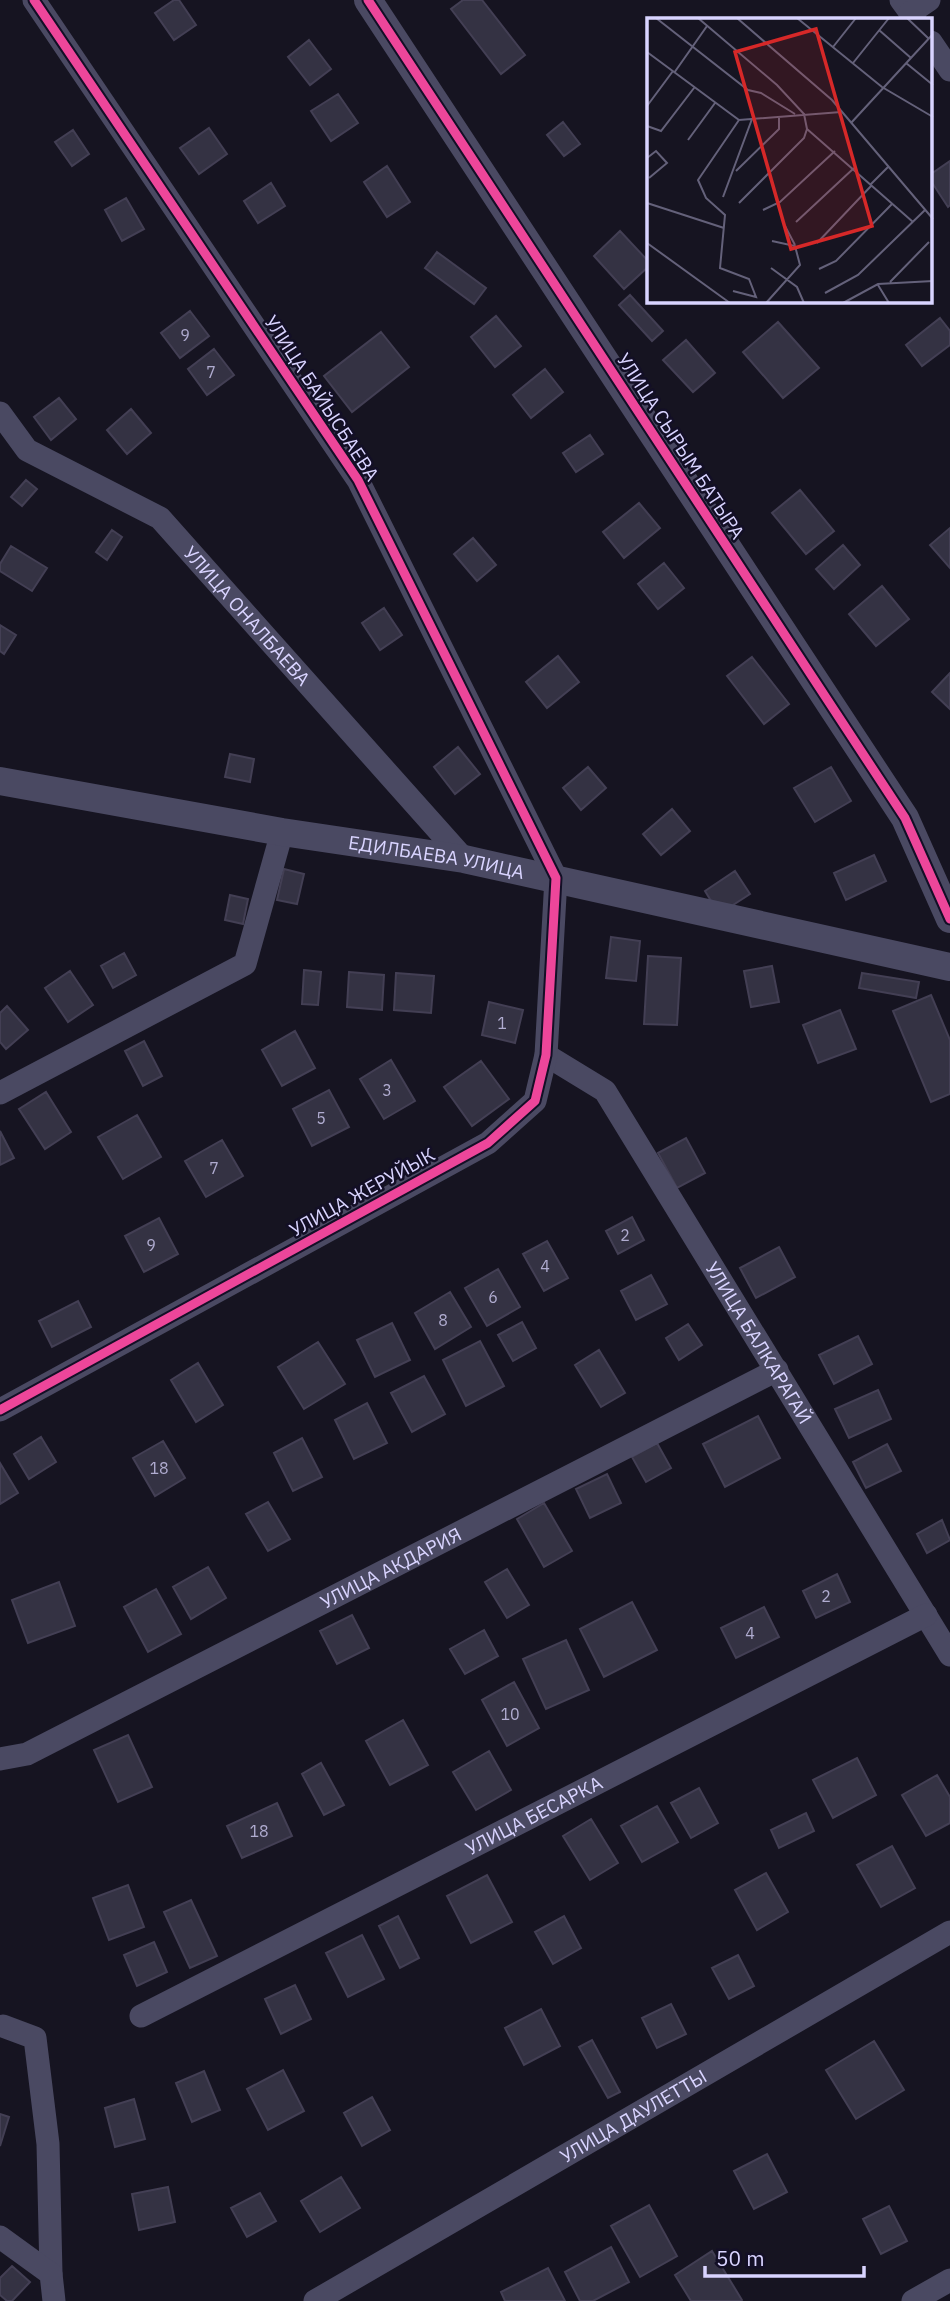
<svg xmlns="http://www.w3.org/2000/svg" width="950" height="2301" font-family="'IBM Plex Sans',sans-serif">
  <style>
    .building { fill: #343243; stroke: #433f54; stroke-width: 2 }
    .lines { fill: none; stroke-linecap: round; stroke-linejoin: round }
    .minor { stroke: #4a4962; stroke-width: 23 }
    .tertiary { stroke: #4a4962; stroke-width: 28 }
    .cycleway-casing { stroke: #130f26; stroke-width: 13 }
    .cycleway { stroke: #ed469a; stroke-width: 9 }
    .labels { text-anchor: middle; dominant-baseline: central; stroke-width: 5; stroke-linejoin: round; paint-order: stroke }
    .number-label { font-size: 16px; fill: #b0acd0 }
    .street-label { font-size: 19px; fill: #d9d4ff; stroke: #130f26 }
    .inset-road { fill: none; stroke: #64617a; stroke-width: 2 }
    .view { fill: #d62828; fill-opacity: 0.15; stroke: #d62828; stroke-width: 3.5 }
    .inset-edge { fill: none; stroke: #d9d4ff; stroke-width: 3.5 }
  </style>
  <rect width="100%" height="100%" fill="#161421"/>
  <path class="building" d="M 174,0 L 179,0 L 196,25 L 174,40 L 155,13 Z
    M 463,0 L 482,0 L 525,55 L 501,74 L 451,9 Z
    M 309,40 L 331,69 L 310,85 L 288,57 Z
    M 338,94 L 358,123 L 331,141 L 311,111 Z
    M 563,122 L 580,144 L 564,156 L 547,135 Z
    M 209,128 L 227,154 L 199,174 L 180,148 Z
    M 73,130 L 89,154 L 72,166 L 55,142 Z
    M 950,161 L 950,205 L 948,207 L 931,181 L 931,174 Z
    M 387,166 L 410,202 L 387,217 L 364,182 Z
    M 271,183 L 285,206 L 258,223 L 244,201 Z
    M 126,198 L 144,229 L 122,241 L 105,210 Z
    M 620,231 L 649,262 L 649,266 L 624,289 L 594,256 Z
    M 437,252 L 486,288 L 474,304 L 425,268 Z
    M 630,295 L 663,331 L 652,341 L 619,305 Z
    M 190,311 L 209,336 L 180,358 L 161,333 Z
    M 496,316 L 521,346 L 495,367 L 471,337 Z
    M 940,318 L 950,331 L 950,345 L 922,366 L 906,345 Z
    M 778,322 L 819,368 L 783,398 L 743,352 Z
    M 381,332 L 409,367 L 352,412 L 324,376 Z
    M 686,340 L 715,373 L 693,392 L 663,360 Z
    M 214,349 L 234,375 L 207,395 L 188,369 Z
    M 545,369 L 563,392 L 531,418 L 513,395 Z
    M 59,398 L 76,419 L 51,440 L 34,417 Z
    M 131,409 L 151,433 L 127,454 L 107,430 Z
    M 590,435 L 603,454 L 576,472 L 563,453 Z
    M 26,480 L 37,489 L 22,506 L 11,497 Z
    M 800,490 L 834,531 L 806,554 L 772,513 Z
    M 639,503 L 660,528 L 624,558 L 603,532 Z
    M 950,528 L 950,568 L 930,545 Z
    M 112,530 L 122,537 L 107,560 L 96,552 Z
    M 473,538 L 496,565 L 477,581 L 454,554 Z
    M 843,545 L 860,565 L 834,589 L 816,569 Z
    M 11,546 L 47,568 L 32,591 L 0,571 L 0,564 Z
    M 664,563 L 684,588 L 658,609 L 638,584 Z
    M 882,586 L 909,619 L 876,646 L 849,614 Z
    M 384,608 L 402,635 L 380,650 L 362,623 Z
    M 0,625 L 16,635 L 4,654 L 0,651 Z
    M 558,656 L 579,682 L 547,708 L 526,682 Z
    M 752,657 L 789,704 L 764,724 L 727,676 Z
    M 950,673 L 950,709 L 932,692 Z
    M 458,747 L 480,774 L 455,794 L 434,767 Z
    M 230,754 L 254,759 L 250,782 L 225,777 Z
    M 588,767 L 606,788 L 581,810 L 563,788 Z
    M 831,767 L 851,801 L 815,822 L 794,788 Z
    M 672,809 L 690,831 L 661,855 L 643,834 Z
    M 874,855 L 886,881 L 846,900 L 834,873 Z
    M 284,869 L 304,874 L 297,904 L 277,900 Z
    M 735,871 L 750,894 L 719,914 L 705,891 Z
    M 230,895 L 248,899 L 243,924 L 225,920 Z
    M 611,937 L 640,941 L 636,981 L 606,978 Z
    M 124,953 L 136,975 L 113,988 L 101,966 Z
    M 648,956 L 681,958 L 677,1025 L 644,1024 Z
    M 772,966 L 779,1002 L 751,1007 L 744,971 Z
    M 304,970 L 321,972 L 318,1005 L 302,1004 Z
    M 70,971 L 93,1005 L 68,1022 L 45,988 Z
    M 349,972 L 384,975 L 382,1010 L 347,1007 Z
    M 396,973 L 434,976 L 431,1013 L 394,1010 Z
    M 862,973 L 919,982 L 916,998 L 859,988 Z
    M 931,995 L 950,1040 L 950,1094 L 931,1102 L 893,1011 Z
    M 489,1002 L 523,1010 L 515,1043 L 482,1035 Z
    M 7,1006 L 28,1030 L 6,1049 L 0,1042 L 0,1013 Z
    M 840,1010 L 856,1049 L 818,1063 L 803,1025 Z
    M 295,1031 L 315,1068 L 282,1086 L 262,1050 Z
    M 144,1041 L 162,1076 L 143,1086 L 125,1051 Z
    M 391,1060 L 415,1101 L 384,1119 L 360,1079 Z
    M 481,1061 L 509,1099 L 472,1126 L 444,1087 Z
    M 329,1090 L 349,1127 L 312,1146 L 293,1109 Z
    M 46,1092 L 71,1132 L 45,1149 L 19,1109 Z
    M 137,1115 L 161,1157 L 123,1179 L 98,1137 Z
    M 0,1131 L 14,1158 L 0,1165 Z
    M 686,1138 L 705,1173 L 677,1188 L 658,1153 Z
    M 222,1140 L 243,1176 L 206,1197 L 185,1161 Z
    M 632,1217 L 644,1240 L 618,1254 L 606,1231 Z
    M 159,1218 L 178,1254 L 144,1272 L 125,1236 Z
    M 547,1241 L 568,1278 L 544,1291 L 523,1254 Z
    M 779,1247 L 795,1277 L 756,1298 L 740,1268 Z
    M 498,1269 L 520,1307 L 487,1326 L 465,1288 Z
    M 651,1275 L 667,1304 L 636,1320 L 621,1291 Z
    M 450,1292 L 471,1327 L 435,1349 L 415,1313 Z
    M 78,1301 L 91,1327 L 52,1347 L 39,1321 Z
    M 522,1322 L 536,1348 L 513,1361 L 498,1335 Z
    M 392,1323 L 410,1360 L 375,1377 L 357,1340 Z
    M 688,1324 L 702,1345 L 679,1360 L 666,1338 Z
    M 858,1336 L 872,1364 L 834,1384 L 819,1355 Z
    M 480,1341 L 504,1386 L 466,1406 L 443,1360 Z
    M 318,1342 L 345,1384 L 304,1409 L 278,1367 Z
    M 599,1350 L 625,1393 L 601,1407 L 575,1365 Z
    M 198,1363 L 223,1405 L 196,1422 L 171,1380 Z
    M 424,1376 L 445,1414 L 412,1432 L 391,1393 Z
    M 878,1390 L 891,1419 L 849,1438 L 835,1409 Z
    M 367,1403 L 387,1443 L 354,1459 L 335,1420 Z
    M 758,1416 L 780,1458 L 725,1487 L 703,1444 Z
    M 41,1437 L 56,1462 L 29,1479 L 14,1454 Z
    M 302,1438 L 322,1477 L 293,1491 L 274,1453 Z
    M 163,1441 L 185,1478 L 155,1496 L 133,1458 Z
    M 657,1443 L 671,1468 L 646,1482 L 632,1457 Z
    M 887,1444 L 901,1471 L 866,1488 L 853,1462 Z
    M 0,1463 L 18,1493 L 0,1504 Z
    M 607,1474 L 621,1503 L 590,1518 L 576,1489 Z
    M 268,1502 L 290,1539 L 268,1551 L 246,1514 Z
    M 544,1503 L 572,1551 L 544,1567 L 517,1519 Z
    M 942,1520 L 950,1540 L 927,1553 L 917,1534 Z
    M 208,1567 L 226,1598 L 191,1619 L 173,1587 Z
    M 507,1569 L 529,1605 L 507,1618 L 485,1582 Z
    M 837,1574 L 850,1602 L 816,1618 L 803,1591 Z
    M 59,1582 L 75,1626 L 28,1643 L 12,1600 Z
    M 156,1589 L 181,1634 L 148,1652 L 124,1607 Z
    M 632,1602 L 657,1650 L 604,1677 L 580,1629 Z
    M 764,1607 L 779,1637 L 736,1658 L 721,1628 Z
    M 352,1615 L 369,1648 L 337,1664 L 320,1631 Z
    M 484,1630 L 498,1656 L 465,1674 L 450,1649 Z
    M 566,1640 L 589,1690 L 546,1709 L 523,1659 Z
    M 514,1682 L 539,1728 L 507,1746 L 482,1700 Z
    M 403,1720 L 428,1765 L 390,1785 L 366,1741 Z
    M 128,1735 L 152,1787 L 118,1802 L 94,1750 Z
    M 489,1751 L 511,1790 L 476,1810 L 453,1772 Z
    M 857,1758 L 876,1795 L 833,1818 L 813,1780 Z
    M 321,1763 L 344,1805 L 324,1815 L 302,1774 Z
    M 937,1775 L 950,1797 L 950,1823 L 926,1836 L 902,1795 Z
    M 699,1788 L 718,1823 L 691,1838 L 671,1803 Z
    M 277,1803 L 292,1836 L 242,1858 L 227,1826 Z
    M 657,1806 L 678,1842 L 642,1862 L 621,1826 Z
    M 806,1813 L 814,1831 L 779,1848 L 771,1830 Z
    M 591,1819 L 618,1863 L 590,1880 L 563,1836 Z
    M 892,1846 L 915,1888 L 881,1907 L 857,1865 Z
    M 766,1873 L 788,1912 L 757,1930 L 735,1890 Z
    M 487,1875 L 512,1922 L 471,1943 L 447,1896 Z
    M 128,1885 L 144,1927 L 109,1940 L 93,1898 Z
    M 191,1900 L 217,1956 L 190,1968 L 164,1912 Z
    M 398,1916 L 419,1958 L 400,1968 L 379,1926 Z
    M 564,1916 L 581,1948 L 553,1964 L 535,1932 Z
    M 362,1935 L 384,1979 L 348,1997 L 326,1953 Z
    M 154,1942 L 167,1972 L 137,1986 L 124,1955 Z
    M 738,1955 L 754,1986 L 729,1999 L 712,1968 Z
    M 295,1985 L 311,2019 L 281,2034 L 265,1999 Z
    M 671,2004 L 686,2034 L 657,2048 L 642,2018 Z
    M 541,2009 L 560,2046 L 524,2065 L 505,2028 Z
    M 592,2040 L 620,2092 L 608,2098 L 579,2047 Z
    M 874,2041 L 904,2090 L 856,2119 L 826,2070 Z
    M 283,2070 L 304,2111 L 268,2130 L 247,2089 Z
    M 204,2071 L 220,2110 L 192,2122 L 176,2083 Z
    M 372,2097 L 390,2130 L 362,2146 L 344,2113 Z
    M 134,2099 L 145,2139 L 115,2147 L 105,2108 Z
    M 0,2114 L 9,2117 L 0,2146 Z
    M 767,2154 L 787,2192 L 754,2209 L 734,2171 Z
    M 341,2177 L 360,2208 L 320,2232 L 301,2201 Z
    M 168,2187 L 175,2222 L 139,2230 L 132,2194 Z
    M 260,2193 L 276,2221 L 247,2237 L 231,2208 Z
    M 649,2205 L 677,2256 L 640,2277 L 611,2226 Z
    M 889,2206 L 907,2241 L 881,2254 L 863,2219 Z
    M 611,2247 L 629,2282 L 593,2301 L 580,2301 L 565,2272 Z
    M 712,2251 L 742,2300 L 741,2301 L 691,2301 L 675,2275 Z
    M 12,2266 L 30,2282 L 12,2301 L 7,2301 L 0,2295 L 0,2278 Z
    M 548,2268 L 565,2301 L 505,2301 L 501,2292 Z"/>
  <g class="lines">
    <g class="minor">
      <path d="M 901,0 L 915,19"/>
      <path d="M 910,13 L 929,0"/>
      <path d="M 931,42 L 950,70"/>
      <path id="s1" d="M 0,413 L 27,450 L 160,518 L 464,859"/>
      <path id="s2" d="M 546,1055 L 605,1091 L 950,1655"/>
      <path d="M 0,1093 L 245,964 L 282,832"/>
      <path d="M 0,1410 L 488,1143 L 535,1101 L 546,1055 L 556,878 L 358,480 L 34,0"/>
      <path id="s3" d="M 0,1759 L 27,1754 L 777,1370"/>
      <path id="s4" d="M 141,2016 L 926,1615"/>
      <path d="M 3,2026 L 35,2038 L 48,2144 L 51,2274"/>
      <path d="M 0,2237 L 51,2274 L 54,2301"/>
      <path id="s5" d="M 315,2301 L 950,1932"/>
      <path d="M 913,2301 L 950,2280"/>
    </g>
    <g class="tertiary">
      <path d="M 368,0 L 905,818 L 950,919"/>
      <path id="s6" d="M 0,781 L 282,832 L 464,859 L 950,967"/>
    </g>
    <defs>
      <path id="cycleway" d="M 368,0 L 905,818 L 950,919
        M 0,1410 L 488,1143 L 535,1101 L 546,1055 L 556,878 L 358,480 L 34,0"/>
    </defs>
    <use href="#cycleway" class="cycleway-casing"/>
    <use href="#cycleway" class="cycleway"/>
  </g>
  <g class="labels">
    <g class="number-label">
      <text x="185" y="335">9</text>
      <text x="211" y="372">7</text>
      <text x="502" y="1023">1</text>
      <text x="387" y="1090">3</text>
      <text x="321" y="1118">5</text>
      <text x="214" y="1168">7</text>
      <text x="625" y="1235">2</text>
      <text x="151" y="1245">9</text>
      <text x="545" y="1266">4</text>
      <text x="493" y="1297">6</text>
      <text x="443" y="1320">8</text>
      <text x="159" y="1468">18</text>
      <text x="826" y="1596">2</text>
      <text x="750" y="1633">4</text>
      <text x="510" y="1714">10</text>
      <text x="259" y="1831">18</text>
    </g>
    <g class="street-label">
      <text transform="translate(322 398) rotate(57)">УЛИЦА БАЙЫСБАЕВА</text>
      <text transform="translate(681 446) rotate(57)">УЛИЦА СЫРЫМ БАТЫРА</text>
      <text stroke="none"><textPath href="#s1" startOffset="326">УЛИЦА ОНАЛБАЕВА</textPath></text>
      <text stroke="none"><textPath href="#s6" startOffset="443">ЕДИЛБАЕВА УЛИЦА</textPath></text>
      <text transform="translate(362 1192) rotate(-29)">УЛИЦА ЖЕРУЙЫК</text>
      <text stroke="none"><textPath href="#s2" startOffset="364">УЛИЦА БАЛКАРАГАЙ</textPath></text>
      <text stroke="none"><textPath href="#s3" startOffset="436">УЛИЦА АКДАРИЯ</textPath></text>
      <text stroke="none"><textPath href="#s4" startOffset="441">УЛИЦА БЕСАРКА</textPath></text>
      <text stroke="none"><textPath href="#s5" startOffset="368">УЛИЦА ДАУЛЕТТЫ</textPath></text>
    </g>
  </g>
  <g transform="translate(647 18)">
    <rect width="285" height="285" fill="#161421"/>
    <path class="inset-road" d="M 9,0 L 101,72 L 114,75 L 148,96M 51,0 L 130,67 L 157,96 L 160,111 L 157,120 L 92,185M 90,0 L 185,82 L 286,201M 150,0 L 235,69 L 286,99M 260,0 L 281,20M 232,12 L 264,40M 186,29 L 209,0M 0,34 L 92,102 L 194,94M 206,45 L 242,0M 259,45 L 286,67M 27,55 L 60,8M 0,88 L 26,53M 204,105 L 286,16M 0,108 L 14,113 L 47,70M 160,111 L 266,204M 41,122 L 68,85M 0,140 L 9,133 L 20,145 L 2,160M 89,153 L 132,111 L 132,99M 224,166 L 241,149M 76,179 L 105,101M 0,185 L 77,210M 116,192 L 133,184 L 188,133M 149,204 L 207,150M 138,208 L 148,227M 0,225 L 83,285M 170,225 L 225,167M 124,250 L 150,269 L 157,285M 172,251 L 189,243 L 245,186M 243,264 L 282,224M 231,267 L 242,285M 86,273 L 109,279 L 102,261 L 73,250 L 78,197 L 59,180 L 51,162 L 92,102M 178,275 L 211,257 L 278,192M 119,285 L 153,247 L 148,228 L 125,223M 196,285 L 231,266 L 286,263"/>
    <path class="view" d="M 169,11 L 225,208 L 144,231 L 88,34 Z"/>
    <rect width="285" height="285" class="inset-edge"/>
  </g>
  <path d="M705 2266v10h159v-10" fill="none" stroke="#d9d4ff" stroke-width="3.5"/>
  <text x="716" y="2266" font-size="21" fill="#d9d4ff" stroke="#130f26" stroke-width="5" paint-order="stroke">50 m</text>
</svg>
